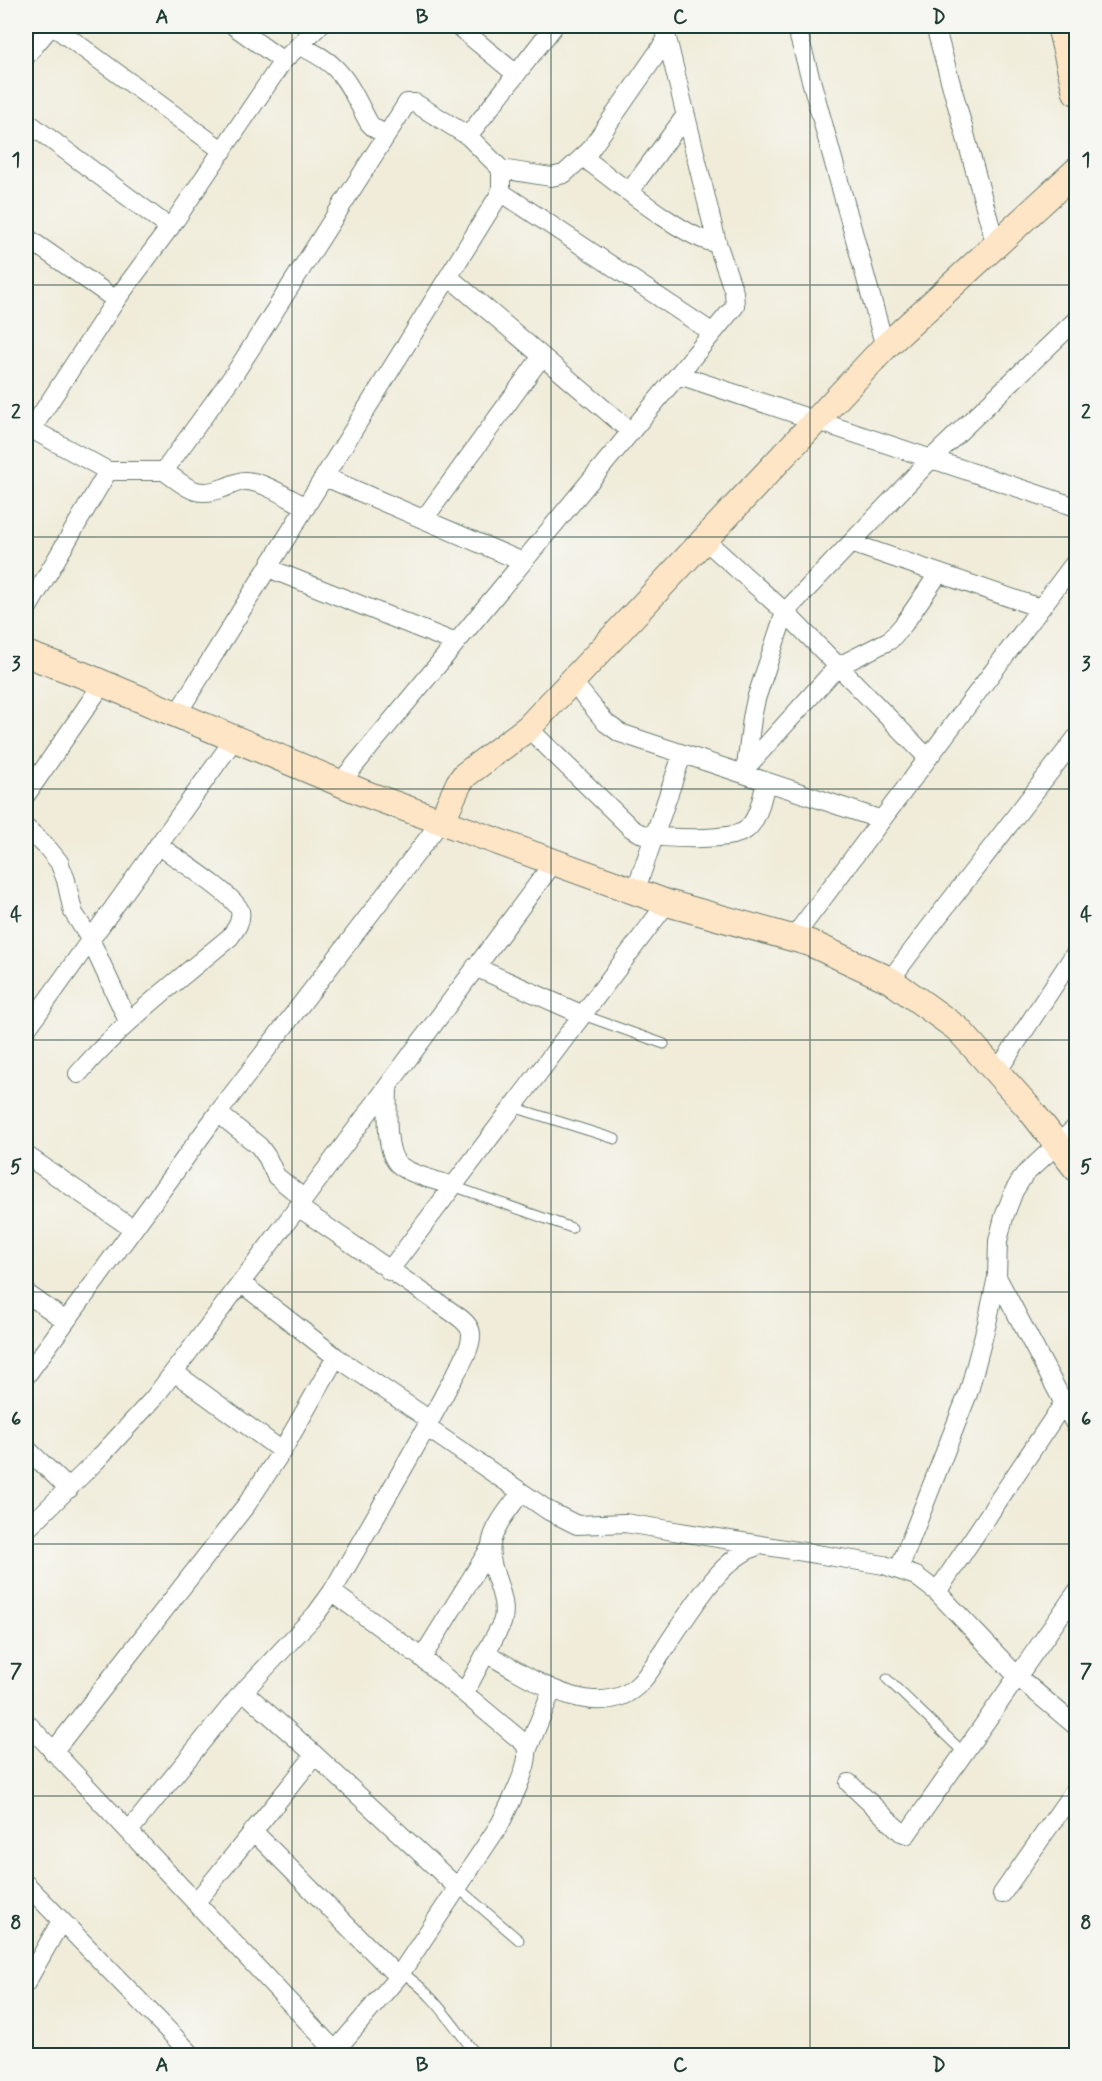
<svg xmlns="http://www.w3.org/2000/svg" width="1102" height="2081" font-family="Mynerve,sans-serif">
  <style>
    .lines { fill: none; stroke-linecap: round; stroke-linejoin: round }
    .lane-casing { stroke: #687a6e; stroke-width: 11 }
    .street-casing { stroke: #687a6e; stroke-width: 20 }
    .secondary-casing { stroke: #687a6e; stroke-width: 28 }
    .lane { stroke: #fff; stroke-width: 9 }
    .street { stroke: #fff; stroke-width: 18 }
    .secondary { stroke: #fde5c5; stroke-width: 26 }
    .grid { fill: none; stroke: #1f3d34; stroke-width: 1.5; stroke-opacity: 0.55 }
    .neatline { fill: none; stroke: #1f3d34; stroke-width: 2 }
    .grid-label { font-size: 20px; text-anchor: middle; font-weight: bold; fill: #1f3d34 }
  </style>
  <rect width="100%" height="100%" fill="#f6f6f2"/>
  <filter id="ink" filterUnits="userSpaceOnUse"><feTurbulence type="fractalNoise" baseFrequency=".0167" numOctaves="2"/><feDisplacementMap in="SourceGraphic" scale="12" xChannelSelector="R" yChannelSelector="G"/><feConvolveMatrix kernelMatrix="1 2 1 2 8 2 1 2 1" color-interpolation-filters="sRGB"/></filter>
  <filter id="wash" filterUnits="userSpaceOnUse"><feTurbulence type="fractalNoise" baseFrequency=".008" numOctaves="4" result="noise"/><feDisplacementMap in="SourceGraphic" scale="24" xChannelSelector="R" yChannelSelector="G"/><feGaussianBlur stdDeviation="1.35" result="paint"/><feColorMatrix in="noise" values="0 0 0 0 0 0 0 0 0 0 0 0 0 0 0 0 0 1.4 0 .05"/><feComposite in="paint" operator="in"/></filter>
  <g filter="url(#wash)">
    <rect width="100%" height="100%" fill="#f0ecd9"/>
  </g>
  <g filter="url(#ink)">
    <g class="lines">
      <defs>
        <path id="lane" d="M 583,1015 L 664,1044
          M 513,1107 L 615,1139
          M 453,1186 L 572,1228
          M 887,1679 L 964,1753
          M 457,1887 L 519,1940
          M 401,1972 C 431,1991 450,2021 472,2049"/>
        <path id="street" d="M 53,26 L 223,151
          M 234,26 L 283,61
          M 458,26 L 516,74
          M 796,26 L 885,347
          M 935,26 L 996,246
          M 299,45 C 312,52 326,58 336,69 C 350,83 359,105 369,123 L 374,128 L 386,135
          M 26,56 L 51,26
          M 26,121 L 170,228
          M 468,136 L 554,26
          M 583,157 C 610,177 688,242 717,243
          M 501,192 L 713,333
          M 629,192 L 686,115
          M 26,237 L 116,300
          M 449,277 L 631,432
          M 679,375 L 1076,507
          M 26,426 L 108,471 L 164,471 L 235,373 L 407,103 L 415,103 L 468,136 L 501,169 L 551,177 L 564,174 L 590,150 L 667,39
          M 31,430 L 116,300 L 176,219 L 283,61 L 319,26
          M 164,471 C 186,486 195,499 223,488 C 230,486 238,481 245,481 C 263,481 290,499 306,507
          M 325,477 L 523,562
          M 424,519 L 542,356
          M 705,540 L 785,612 L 928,758
          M 851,543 L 1040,608
          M 268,568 L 456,643
          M 26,611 L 108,471
          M 572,681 L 606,723 L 620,733 L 882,820
          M 177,714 L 501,192 L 501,169
          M 528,728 L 631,828 C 634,830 638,833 643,834 C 660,839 734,842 747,829 C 759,818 762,797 766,782
          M 746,767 L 752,718 L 756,699 L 785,612 L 932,458 L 1076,320
          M 744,770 L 837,667 L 890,640 L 904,624 L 939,573
          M 340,783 L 735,306 L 734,292 L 717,243 L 664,26
          M 26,795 L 103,683
          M 26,828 L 46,846 L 59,862 L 66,880 L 73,912 L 90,939 L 128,1021
          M 635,892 L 682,755
          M 793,938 L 1076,561
          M 475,967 L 583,1015
          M 890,980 L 930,927 L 1076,738
          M 26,1030 L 235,738
          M 997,1072 L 1076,952
          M 78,1074 C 123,1022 177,981 230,937 C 236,929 242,921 240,911 C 236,896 173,856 158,845
          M 388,1087 C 388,1106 384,1150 398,1164 C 408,1174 438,1181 453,1186
          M 218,1113 L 259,1146 L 267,1157 L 276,1176 L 304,1199
          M 26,1155 L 133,1229
          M 389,1271 L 667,903
          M 997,1277 L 1076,1426
          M 241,1283 L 336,1357 L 430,1420
          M 26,1293 L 66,1321
          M 174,1372 L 282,1451
          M 26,1376 L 218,1113 L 442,820
          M 1063,1404 L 937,1592 L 1018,1677 L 1076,1726
          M 426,1427 L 549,1511 L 577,1525 L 625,1523 L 884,1565 L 916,1576 L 937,1592
          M 26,1448 L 69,1489
          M 26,1530 L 96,1461 L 154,1398 L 304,1199 L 554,862
          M 899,1569 L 969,1391 L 987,1323 L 997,1277 L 998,1241 L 1004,1217 L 1014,1191 L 1024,1175 L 1076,1127
          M 332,1592 L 422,1658 L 524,1743 C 525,1745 527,1750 527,1752 C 529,1768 507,1810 500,1824 L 398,1977 L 335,2051
          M 486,1653 C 525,1675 599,1727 640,1683 C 649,1674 656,1661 664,1650 C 675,1632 688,1614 700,1597 C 716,1575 732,1556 757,1546
          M 422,1658 L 490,1548
          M 243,1691 L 315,1755 L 457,1887
          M 465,1692 L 502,1623 C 511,1595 484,1568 492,1540 C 496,1523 511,1507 521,1492
          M 26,1722 L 340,2056
          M 527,1751 L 552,1690
          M 53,1752 L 247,1504 L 282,1451 L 336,1357
          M 849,1783 L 901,1832 L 907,1834 L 1076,1593
          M 129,1831 L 239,1696 L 316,1614 L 332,1592 C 370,1525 410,1459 446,1391 C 453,1377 471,1352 471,1336 C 472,1327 463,1320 456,1315 L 298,1207
          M 253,1831 L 398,1977
          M 26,1884 L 193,2056
          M 1002,1894 L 1076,1788
          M 196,1902 L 315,1755
          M 26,1983 L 61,1921"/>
        <path id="secondary" d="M 1060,26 L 1076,92
          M 26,654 L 83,675 L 366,794 L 667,903 L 810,943 L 890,980 L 958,1029 L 1028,1107 L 1076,1168
          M 442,820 L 459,783 L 465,775 L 528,728 L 885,347 L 1076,171"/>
      </defs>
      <use href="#lane" class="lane-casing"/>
      <use href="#street" class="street-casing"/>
      <use href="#secondary" class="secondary-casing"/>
      <use href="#lane" class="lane"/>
      <use href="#street" class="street"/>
      <use href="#secondary" class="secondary"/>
    </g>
  </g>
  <path class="grid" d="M 292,26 L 292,2056M 551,26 L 551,2056M 810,26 L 810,2056M 26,285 L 1076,285M 26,537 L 1076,537M 26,789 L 1076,789M 26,1040 L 1076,1040M 26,1292 L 1076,1292M 26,1544 L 1076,1544M 26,1796 L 1076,1796"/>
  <rect width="1102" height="2081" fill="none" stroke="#f6f6f2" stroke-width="66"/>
  <rect x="33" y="33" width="1036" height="2015" class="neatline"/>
  <g class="grid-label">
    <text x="162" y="23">A</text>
    <text x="422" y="23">B</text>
    <text x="680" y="23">C</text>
    <text x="939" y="23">D</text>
    <text x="16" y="166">1</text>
    <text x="1086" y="166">1</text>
    <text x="16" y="418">2</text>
    <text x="1086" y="418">2</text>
    <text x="16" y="670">3</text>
    <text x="1086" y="670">3</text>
    <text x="16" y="921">4</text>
    <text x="1086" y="921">4</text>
    <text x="16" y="1173">5</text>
    <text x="1086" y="1173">5</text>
    <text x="16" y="1425">6</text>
    <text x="1086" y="1425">6</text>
    <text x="16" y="1677">7</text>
    <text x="1086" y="1677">7</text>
    <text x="16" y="1929">8</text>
    <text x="1086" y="1929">8</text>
    <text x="162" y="2071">A</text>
    <text x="422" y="2071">B</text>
    <text x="680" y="2071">C</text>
    <text x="939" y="2071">D</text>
  </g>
</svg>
